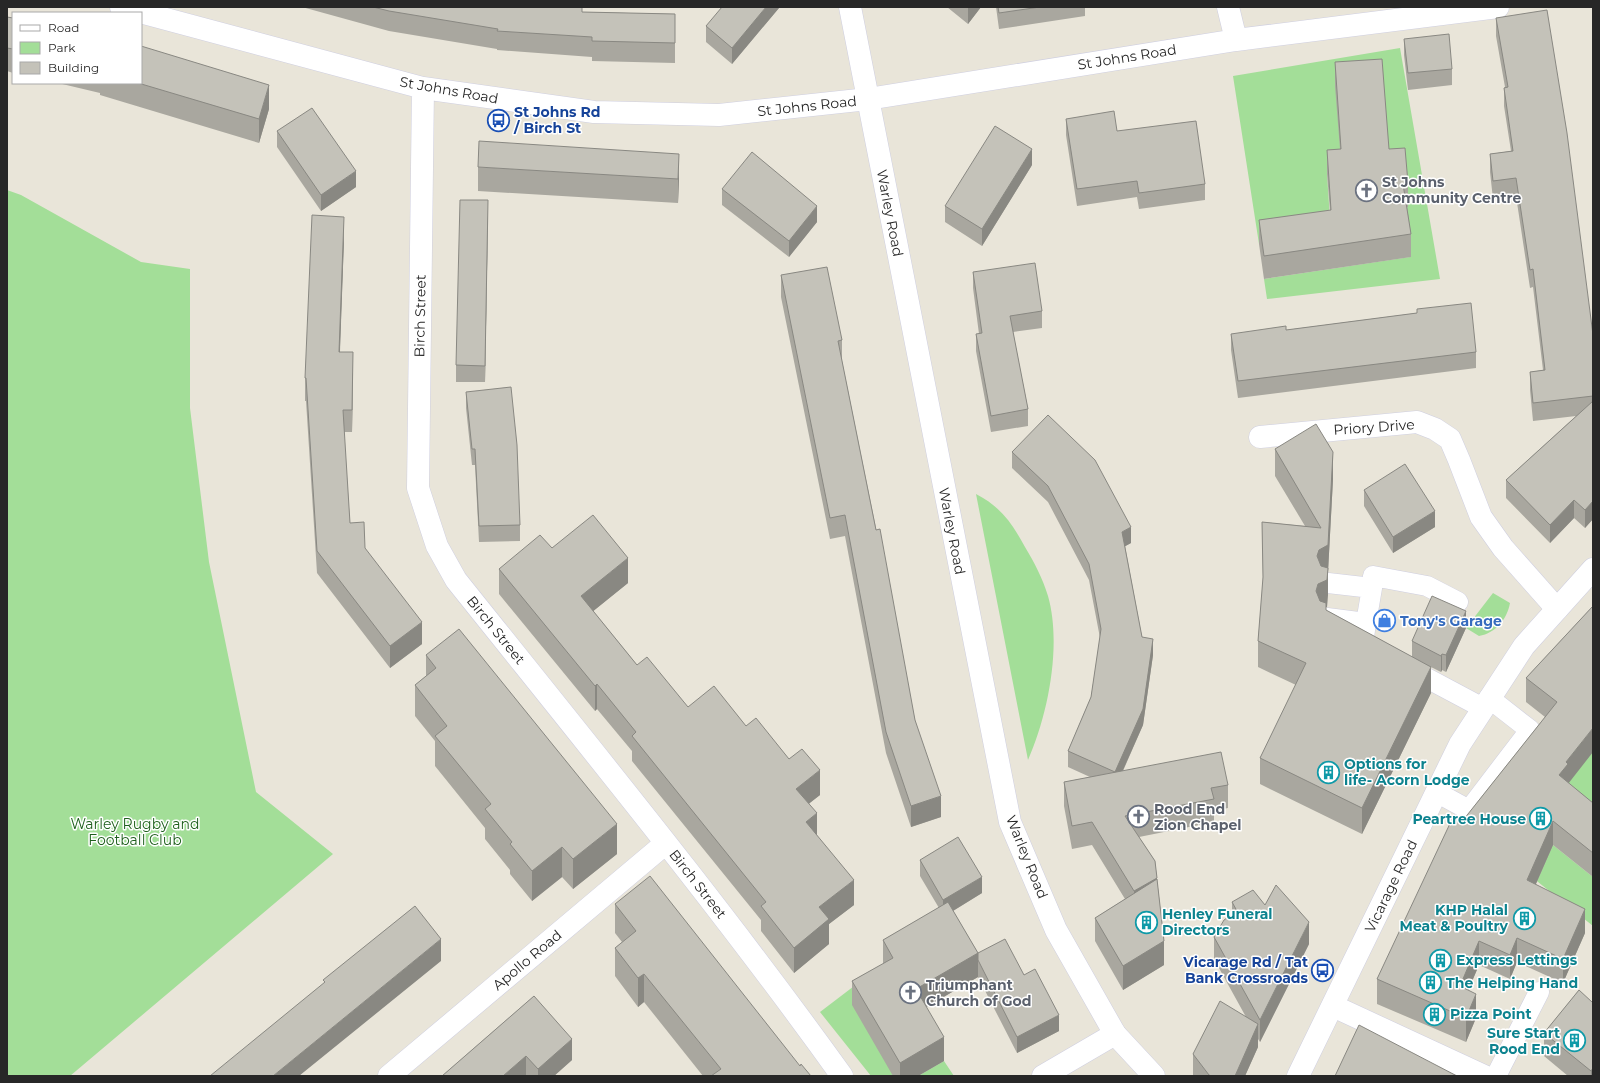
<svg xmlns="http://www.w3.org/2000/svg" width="1600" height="1083" font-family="Montserrat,sans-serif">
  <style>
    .green { fill: #a3de98 }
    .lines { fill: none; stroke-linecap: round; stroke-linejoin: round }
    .lane-casing { stroke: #cfcfe0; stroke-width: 21 }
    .street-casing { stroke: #cfcfe0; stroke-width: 23 }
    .secondary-casing { stroke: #cfcfe0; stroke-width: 23 }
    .lane { stroke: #fff; stroke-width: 20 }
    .street { stroke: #fff; stroke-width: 22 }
    .secondary { stroke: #fff; stroke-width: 22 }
    .wall { fill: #a9a79f }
    .shaded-wall { fill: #898882 }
    .building { fill: #c4c2b9; stroke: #898882 }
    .labels { text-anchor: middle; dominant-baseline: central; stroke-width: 3; stroke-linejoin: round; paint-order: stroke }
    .street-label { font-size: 14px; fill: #272727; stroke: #fff }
    .transit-label { font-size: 14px; font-weight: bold; fill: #164399; stroke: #fff; text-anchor: start }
    .worship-label { font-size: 14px; font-weight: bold; fill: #5b616d; stroke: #fff; text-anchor: start }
    .shop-label { font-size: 14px; font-weight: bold; fill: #366cbe; stroke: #fff; text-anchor: start }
    .culture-label { font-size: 14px; font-weight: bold; fill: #0d838f; stroke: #fff; text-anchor: start }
    .park-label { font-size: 14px; fill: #1e5f1c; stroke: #fff }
  </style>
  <rect width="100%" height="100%" fill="#e9e5d9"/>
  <path class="green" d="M 1400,48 L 1440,279 L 1267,299 L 1264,279 L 1410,257 L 1341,173 L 1327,174 L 1331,234 L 1259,244 L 1233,76 Z
    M 7,190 L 21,195 L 141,262 L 190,269 L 190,408 L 209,562 L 256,792 L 333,854 L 70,1076 L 7,1076 Z
    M 976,494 C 1001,507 1012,523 1025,547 C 1034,562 1043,579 1048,596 C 1062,645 1048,715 1028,760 Z
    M 1493,593 L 1510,603 C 1507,619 1496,633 1479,636 L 1466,628 Z
    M 1558,727 L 1593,753 L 1593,827 L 1559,800 Z
    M 1533,829 L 1593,877 L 1593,926 L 1473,830 Z
    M 883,964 L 893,1076 L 871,1076 L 820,1012 Z
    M 944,1061 L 954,1076 L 918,1076 Z"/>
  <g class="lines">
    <defs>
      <path id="lane" d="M 1328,583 L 1372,588 L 1373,576 L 1427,586 L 1458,602
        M 1327,618 L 1366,623 L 1372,588
        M 1366,623 L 1363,644 L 1376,651
        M 1406,667 L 1483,708
        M 1436,792 L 1469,810 L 1530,730 L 1489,698
        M 1496,1076 L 1539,992"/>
      <path id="street" d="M 121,7 L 423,88 L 594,112 L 719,115 L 868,99 L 1236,40 L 1498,7
        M 1228,7 L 1236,40
        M 423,88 L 418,488 L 437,546 L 456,580 C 587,744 720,906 842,1076
        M 1260,437 L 1417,422 L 1435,429 L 1450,439 L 1459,460 L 1481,517 L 1503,548 L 1557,609
        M 1333,1006 L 1484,1076
        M 389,1076 L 666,843
        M 1043,1076 L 1115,1034"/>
      <path id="secondary" d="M 850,7 L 1010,822 L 1056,930 L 1115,1034 L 1154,1076
        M 1298,1076 L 1460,744 L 1524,646 L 1593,569"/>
    </defs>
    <use href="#lane" class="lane-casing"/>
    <use href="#street" class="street-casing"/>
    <use href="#secondary" class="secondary-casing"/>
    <use href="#lane" class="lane"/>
    <use href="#street" class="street"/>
    <use href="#secondary" class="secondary"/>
  </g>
  <path class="wall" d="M 302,7 L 582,7 L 582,12 L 675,14 L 675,63 L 592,61 L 592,57 L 497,50 L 497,49 L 389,31 Z
    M 779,7 L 779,8 L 732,64 L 706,42 L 706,26 Z
    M 947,7 L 981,7 L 968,24 Z
    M 996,7 L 1085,7 L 1085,16 L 999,29 Z
    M 7,17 L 13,18 L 13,73 L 7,71 Z
    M 1496,18 L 1593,335 L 1593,519 L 1585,528 L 1574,518 L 1550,543 L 1506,498 L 1506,480 L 1576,416 L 1533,421 L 1530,390 L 1530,372 L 1543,370 L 1533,287 L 1530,288 L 1516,196 L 1493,199 L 1490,172 L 1490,154 L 1511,151 L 1504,106 L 1504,88 L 1505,87 L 1496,36 Z
    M 1404,39 L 1452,69 L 1452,85 L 1408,90 L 1404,55 Z
    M 1335,62 L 1389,149 L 1408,183 L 1408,207 L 1407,207 L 1411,234 L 1411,257 L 1264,279 L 1259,244 L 1259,220 L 1330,211 L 1327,174 L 1327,150 L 1340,149 L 1335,86 Z
    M 58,83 L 141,83 L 269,109 L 259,143 L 100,95 L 100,93 Z
    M 1066,119 L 1117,131 L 1205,184 L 1205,200 L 1139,209 L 1137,197 L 1077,206 L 1066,135 Z
    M 277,131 L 356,187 L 321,211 L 277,147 Z
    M 1032,165 L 982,246 L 945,222 L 945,206 Z
    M 478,167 L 679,178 L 678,203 L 478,191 Z
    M 722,189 L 817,222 L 789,257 L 722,205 Z
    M 488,216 L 485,382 L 456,382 L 456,365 Z
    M 344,239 L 340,352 L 353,374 L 352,432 L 344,432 L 350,523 L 422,644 L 390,668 L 317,573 L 306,401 L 305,401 L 305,378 Z
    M 973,272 L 1042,311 L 1042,328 L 1013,332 L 1028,409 L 1028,426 L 991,432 L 976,351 L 976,334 L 979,334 L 973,288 Z
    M 781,275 L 842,340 L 842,361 L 915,720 L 941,817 L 911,827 L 886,753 L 845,536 L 830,539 L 781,297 Z
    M 1417,309 L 1476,352 L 1476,368 L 1238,398 L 1231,350 L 1231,334 L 1286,330 L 1417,313 Z
    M 466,392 L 520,525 L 520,541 L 479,542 L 475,465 L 472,465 L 466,408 Z
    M 1275,449 L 1333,479 L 1328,572 L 1327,607 L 1326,607 L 1326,610 L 1412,657 L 1412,641 L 1466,628 L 1446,672 L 1442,670 L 1441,672 L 1431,667 L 1431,693 L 1362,834 L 1260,784 L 1260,758 L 1296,685 L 1258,667 L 1258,641 L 1263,581 L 1262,522 L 1305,526 L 1275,476 Z
    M 1012,452 L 1131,543 L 1125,546 L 1142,637 L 1153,655 L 1143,725 L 1123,771 L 1228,785 L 1228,808 L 1214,811 L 1214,822 L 1139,837 L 1155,861 L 1164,941 L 1164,965 L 1123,990 L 1095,941 L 1095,918 L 1125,899 L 1092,845 L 1072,849 L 1064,806 L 1064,782 L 1090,777 L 1068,767 L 1068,751 L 1091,697 L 1100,638 L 1089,580 L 1048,502 L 1012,468 Z
    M 1364,490 L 1435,527 L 1393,553 L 1364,506 Z
    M 552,548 L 628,583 L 593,611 L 637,665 L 688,707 L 746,726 L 789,759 L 820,795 L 809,803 L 817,836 L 854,905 L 829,924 L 829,944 L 794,973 L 761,931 L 761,920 L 632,761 L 632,751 L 597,709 L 595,711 L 499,594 L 499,569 Z
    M 1593,606 L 1568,783 L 1593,803 L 1593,877 L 1553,845 L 1536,884 L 1585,933 L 1563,983 L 1517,962 L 1510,979 L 1479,965 L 1468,990 L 1476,1018 L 1466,1042 L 1377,1004 L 1377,979 L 1464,819 L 1545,717 L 1526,702 L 1526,678 Z
    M 426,655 L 617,854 L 573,889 L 562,877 L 532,901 L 510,874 L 510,870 L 485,839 L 485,828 L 435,766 L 435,741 L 415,716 L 415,685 L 426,676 Z
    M 920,860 L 982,893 L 953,911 L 978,953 L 1024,975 L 1059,1031 L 1017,1053 L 978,977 L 926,1007 L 944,1061 L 918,1076 L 893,1076 L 852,1005 L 852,981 L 883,964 L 883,940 L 939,908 L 920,876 Z
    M 1232,902 L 1265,905 L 1309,944 L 1260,1042 L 1258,1039 L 1258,1047 L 1245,1076 L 1193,1076 L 1193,1054 L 1246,1017 L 1214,959 L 1214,937 L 1232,914 Z
    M 615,904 L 800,1066 L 811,1076 L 703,1076 L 644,1002 L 638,1007 L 615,976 L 615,948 L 622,942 L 615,933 Z
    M 1579,990 L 1593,1076 L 1568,1076 L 1544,1056 L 1544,1033 Z
    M 534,996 L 572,1060 L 554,1076 L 442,1076 Z"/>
  <path class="shaded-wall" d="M 766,7 L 779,7 L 779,8 L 732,64 L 732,48 Z
    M 969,7 L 981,7 L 968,24 L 968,8 Z
    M 269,85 L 269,109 L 259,143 L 259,119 Z
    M 1032,149 L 1032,165 L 982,246 L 982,229 Z
    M 679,154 L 679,178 L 678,203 L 678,179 Z
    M 356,171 L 356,187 L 321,211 L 321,195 Z
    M 488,200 L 488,216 L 485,382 L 485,366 Z
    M 817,206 L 817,222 L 789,257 L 789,241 Z
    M 344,217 L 344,239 L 339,374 L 339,352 Z
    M 353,352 L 353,374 L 352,432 L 352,410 Z
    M 1333,452 L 1333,479 L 1328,572 L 1328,595 L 1327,607 L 1326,607 L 1326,629 L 1318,611 L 1316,591 L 1318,584 L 1319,576 L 1317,556 Z
    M 1574,500 L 1574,518 L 1550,543 L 1550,525 Z
    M 1593,501 L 1593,519 L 1585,528 L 1585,510 Z
    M 1435,511 L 1435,527 L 1393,553 L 1393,537 Z
    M 1131,527 L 1131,543 L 1122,548 L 1122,532 Z
    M 628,558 L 628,583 L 581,621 L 581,596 Z
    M 1466,611 L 1466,628 L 1446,672 L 1446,655 Z
    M 422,622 L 422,644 L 390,668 L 390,646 Z
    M 1153,639 L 1153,655 L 1143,725 L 1115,788 L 1115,772 Z
    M 1442,654 L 1442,670 L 1441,672 L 1441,656 Z
    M 1431,667 L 1431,693 L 1362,834 L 1362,808 Z
    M 597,684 L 597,709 L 595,711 L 595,686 Z
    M 1593,728 L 1593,752 L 1568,784 L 1559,775 L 1566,762 Z
    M 820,770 L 820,795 L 796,814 L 796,789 Z
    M 941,796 L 941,817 L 911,827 L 911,806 Z
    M 817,813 L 817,838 L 806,822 Z
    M 1553,821 L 1553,845 L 1527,904 L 1527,880 Z
    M 617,824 L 617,854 L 573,889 L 573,859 Z
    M 562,847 L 562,877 L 532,901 L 532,871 Z
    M 982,877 L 982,893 L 943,917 L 943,900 Z
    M 1157,878 L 1157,902 L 1134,914 L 1134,891 Z
    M 854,880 L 854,905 L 829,924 L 829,944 L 794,973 L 794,948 L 819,907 Z
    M 1585,909 L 1585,933 L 1563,983 L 1563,959 Z
    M 1309,922 L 1309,944 L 1260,1042 L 1260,1020 Z
    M 1517,938 L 1517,962 L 1510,979 L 1510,955 Z
    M 441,939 L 441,961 L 299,1076 L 273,1076 Z
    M 1164,941 L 1164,965 L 1123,990 L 1123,966 Z
    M 1479,941 L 1479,965 L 1460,1010 L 1460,986 Z
    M 978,953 L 978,977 L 916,1013 L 916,989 Z
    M 644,974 L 644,1002 L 638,1007 L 638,978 Z
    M 1476,994 L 1476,1018 L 1466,1042 L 1466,1018 Z
    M 1059,1015 L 1059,1031 L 1017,1053 L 1017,1037 Z
    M 1258,1024 L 1258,1047 L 1245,1076 L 1235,1076 Z
    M 944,1037 L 944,1061 L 918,1076 L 900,1076 L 900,1063 Z
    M 572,1039 L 572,1060 L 554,1076 L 538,1076 L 538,1069 Z
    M 526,1056 L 526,1076 L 503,1076 Z
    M 1593,1068 L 1593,1076 L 1591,1076 L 1591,1071 Z"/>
  <path class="building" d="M 373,7 L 582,7 L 582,12 L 675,14 L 675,43 L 592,41 L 592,37 L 497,31 L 498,29 L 389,11 Z
    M 722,7 L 766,7 L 732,48 L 706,26 Z
    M 998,7 L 1040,7 L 999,13 Z
    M 1547,10 L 1567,133 L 1593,335 L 1593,396 L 1533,403 L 1530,372 L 1545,370 L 1533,269 L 1530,270 L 1516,178 L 1493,181 L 1490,154 L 1513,151 L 1504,88 L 1508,87 L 1496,18 Z
    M 7,17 L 13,18 L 13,49 L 7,48 Z
    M 1449,34 L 1452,69 L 1408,73 L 1404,39 Z
    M 141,46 L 269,85 L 259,119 L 138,83 L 141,83 Z
    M 1382,59 L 1389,149 L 1405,148 L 1408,183 L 1403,184 L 1411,234 L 1264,256 L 1259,220 L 1331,210 L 1327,150 L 1341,149 L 1335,62 Z
    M 312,108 L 356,171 L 321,195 L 277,131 Z
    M 1114,111 L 1117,131 L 1196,121 L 1205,184 L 1139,193 L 1137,181 L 1077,189 L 1066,119 Z
    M 995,126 L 1032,149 L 982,229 L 945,206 Z
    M 479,141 L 679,154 L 678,179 L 478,167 Z
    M 752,152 L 817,206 L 789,241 L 722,189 Z
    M 460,200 L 488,200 L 485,366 L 456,365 Z
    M 312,215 L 344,217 L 339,352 L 353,352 L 352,410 L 343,410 L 350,523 L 364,522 L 365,548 L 422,622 L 390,646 L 317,551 L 306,378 L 305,378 Z
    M 1035,263 L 1042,311 L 1010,316 L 1028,409 L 991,416 L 976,334 L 982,333 L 973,272 Z
    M 827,267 L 842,340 L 838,341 L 876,530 L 880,529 L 915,720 L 941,796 L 911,806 L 886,732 L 845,515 L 830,518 L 781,275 Z
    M 1471,303 L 1476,352 L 1238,381 L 1231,334 L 1286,326 L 1286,330 L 1417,313 L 1417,309 Z
    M 511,387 L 517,445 L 520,525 L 479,526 L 475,449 L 472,449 L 466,392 Z
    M 1593,401 L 1593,501 L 1585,510 L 1574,500 L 1550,525 L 1506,480 Z
    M 1048,415 L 1095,460 L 1131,527 L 1122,532 L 1142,637 L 1153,639 L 1143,709 L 1115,772 L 1068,751 L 1091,697 L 1101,629 L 1089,564 L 1048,486 L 1012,452 Z
    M 1316,424 L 1333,452 L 1328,545 L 1319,550 L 1317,556 L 1321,566 L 1328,568 L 1327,580 L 1318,584 L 1316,591 L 1320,601 L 1326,603 L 1326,610 L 1431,667 L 1362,808 L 1260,758 L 1306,663 L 1258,641 L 1263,577 L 1262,522 L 1321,528 L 1275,449 Z
    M 1405,464 L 1435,511 L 1393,537 L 1364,490 Z
    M 593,515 L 628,558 L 581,596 L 637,665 L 647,657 L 688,707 L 714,686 L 746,726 L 756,718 L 789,759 L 802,749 L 820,770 L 796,789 L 817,813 L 806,822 L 854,880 L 819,907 L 829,919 L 794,948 L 761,906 L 766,902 L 632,736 L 636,732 L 597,684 L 595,686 L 499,569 L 540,535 L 552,548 Z
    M 1432,596 L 1466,611 L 1446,655 L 1442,654 L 1441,656 L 1412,641 Z
    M 1593,606 L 1593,728 L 1566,762 L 1568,764 L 1559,775 L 1593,803 L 1593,853 L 1553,821 L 1527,880 L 1585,909 L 1563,959 L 1517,938 L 1510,955 L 1479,941 L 1460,986 L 1476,994 L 1466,1018 L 1377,979 L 1454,815 L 1464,819 L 1557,702 L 1526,678 Z
    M 459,629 L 617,824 L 573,859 L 562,847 L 532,871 L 510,844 L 512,842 L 485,809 L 491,804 L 435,736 L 447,726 L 415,685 L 436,668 L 426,655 Z
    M 1221,752 L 1228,785 L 1211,788 L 1214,799 L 1125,816 L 1155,861 L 1157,878 L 1134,891 L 1092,822 L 1072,826 L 1064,782 Z
    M 958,837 L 982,877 L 943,900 L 920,860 Z
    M 650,876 L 800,1066 L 801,1064 L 811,1076 L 711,1076 L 721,1069 L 644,974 L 638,978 L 615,948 L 636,931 L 615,904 Z
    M 1157,879 L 1164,941 L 1123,966 L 1095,918 Z
    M 1276,885 L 1309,922 L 1260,1020 L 1214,937 L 1224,920 L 1237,911 L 1232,902 L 1253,890 L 1265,905 Z
    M 948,902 L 978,953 L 916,989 L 944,1037 L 900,1063 L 852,981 L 893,958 L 883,940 Z
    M 415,906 L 441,939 L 273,1076 L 210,1076 L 325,982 L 323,980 Z
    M 1005,939 L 1024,975 L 1035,969 L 1059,1015 L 1017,1037 L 978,960 L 978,953 Z
    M 1579,990 L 1592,1002 L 1593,1001 L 1593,1068 L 1591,1071 L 1544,1033 Z
    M 534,996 L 572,1039 L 538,1069 L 526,1056 L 503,1076 L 442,1076 Z
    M 1220,1001 L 1258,1024 L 1235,1076 L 1211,1076 L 1209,1075 L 1193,1054 Z
    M 1359,1025 L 1457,1076 L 1335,1076 Z"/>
  <defs>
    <symbol id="bus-ring" viewBox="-11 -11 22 22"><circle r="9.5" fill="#fff" stroke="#1a4fb4" stroke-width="1.5"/><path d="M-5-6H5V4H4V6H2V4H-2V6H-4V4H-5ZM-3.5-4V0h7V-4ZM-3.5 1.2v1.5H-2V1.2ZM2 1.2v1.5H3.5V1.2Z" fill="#1a4fb4"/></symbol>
    <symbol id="church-ring" viewBox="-11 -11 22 22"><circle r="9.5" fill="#fff" stroke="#6b7280" stroke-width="1.5"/><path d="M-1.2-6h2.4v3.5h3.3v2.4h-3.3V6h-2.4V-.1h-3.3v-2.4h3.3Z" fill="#6b7280"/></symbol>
    <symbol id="shop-ring" viewBox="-11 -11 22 22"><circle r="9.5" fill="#fff" stroke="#3f7fe0" stroke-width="1.5"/><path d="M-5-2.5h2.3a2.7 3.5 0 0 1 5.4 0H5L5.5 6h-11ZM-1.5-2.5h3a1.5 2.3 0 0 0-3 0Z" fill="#3f7fe0"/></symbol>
    <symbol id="building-ring" viewBox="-11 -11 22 22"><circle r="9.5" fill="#fff" stroke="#0f9aa8" stroke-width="1.5"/><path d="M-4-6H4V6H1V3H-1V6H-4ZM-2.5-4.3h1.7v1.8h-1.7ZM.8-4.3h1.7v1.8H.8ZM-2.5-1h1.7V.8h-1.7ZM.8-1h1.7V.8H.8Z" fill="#0f9aa8"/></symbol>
  </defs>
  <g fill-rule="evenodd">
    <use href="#bus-ring" x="486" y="108" width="25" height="25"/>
    <use href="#church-ring" x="1354" y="178" width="25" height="25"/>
    <use href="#shop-ring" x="1372" y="608" width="25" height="25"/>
    <use href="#building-ring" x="1316" y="760" width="25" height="25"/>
    <use href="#church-ring" x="1126" y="804" width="25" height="25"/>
    <use href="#building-ring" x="1528" y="806" width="25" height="25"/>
    <use href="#building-ring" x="1512" y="906" width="25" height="25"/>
    <use href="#building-ring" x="1134" y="910" width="25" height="25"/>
    <use href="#building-ring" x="1428" y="948" width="25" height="25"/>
    <use href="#bus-ring" x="1310" y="958" width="25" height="25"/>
    <use href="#building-ring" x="1418" y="970" width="25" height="25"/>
    <use href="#church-ring" x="898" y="980" width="25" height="25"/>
    <use href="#building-ring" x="1422" y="1002" width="25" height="25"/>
    <use href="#building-ring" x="1562" y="1028" width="25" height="25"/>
  </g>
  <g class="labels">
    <g class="street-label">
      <text transform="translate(1127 57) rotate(-9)">St Johns Road</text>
      <text transform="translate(449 90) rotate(10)">St Johns Road</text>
      <text transform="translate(807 106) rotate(-6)">St Johns Road</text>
      <text transform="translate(890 213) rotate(79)">Warley Road</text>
      <text transform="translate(420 316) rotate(-89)">Birch Street</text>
      <text transform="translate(1374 427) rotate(-4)">Priory Drive</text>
      <text transform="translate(952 531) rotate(79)">Warley Road</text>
      <text transform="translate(496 630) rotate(51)">Birch Street</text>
      <text transform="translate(1027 857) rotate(68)">Warley Road</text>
      <text transform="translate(698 884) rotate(52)">Birch Street</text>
      <text transform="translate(1391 886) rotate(-64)">Vicarage Road</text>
      <text transform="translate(527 960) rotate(-40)">Apollo Road</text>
    </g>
    <g class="transit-label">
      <text x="514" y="112">St Johns Rd<tspan x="514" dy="16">/ Birch St</tspan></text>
      <text x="1308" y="962" text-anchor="end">Vicarage Rd / Tat<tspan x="1308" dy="16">Bank Crossroads</tspan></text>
    </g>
    <g class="worship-label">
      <text x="1382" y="182">St Johns<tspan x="1382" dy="16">Community Centre</tspan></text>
      <text x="1154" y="809">Rood End<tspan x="1154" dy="16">Zion Chapel</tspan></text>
      <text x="926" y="985">Triumphant<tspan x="926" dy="16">Church of God</tspan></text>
    </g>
    <g class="shop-label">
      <text x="1400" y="621">Tony's Garage</text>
    </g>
    <g class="culture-label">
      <text x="1344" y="764">Options for<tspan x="1344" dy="16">life- Acorn Lodge</tspan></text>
      <text x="1526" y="819" text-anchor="end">Peartree House</text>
      <text x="1508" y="910" text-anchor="end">KHP Halal<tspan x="1508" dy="16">Meat &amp; Poultry</tspan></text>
      <text x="1162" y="914">Henley Funeral<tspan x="1162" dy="16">Directors</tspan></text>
      <text x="1456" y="960">Express Lettings</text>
      <text x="1446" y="983">The Helping Hand</text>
      <text x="1450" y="1014">Pizza Point</text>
      <text x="1560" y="1033" text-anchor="end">Sure Start<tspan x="1560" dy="16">Rood End</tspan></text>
    </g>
    <g class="park-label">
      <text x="135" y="824">Warley Rugby and<tspan x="135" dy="16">Football Club</tspan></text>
    </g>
  </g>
  <rect width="1600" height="1083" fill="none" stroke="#272727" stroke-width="16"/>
  <rect x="12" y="12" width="130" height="72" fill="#ffffff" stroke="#a9a9a9"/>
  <rect x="20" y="25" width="20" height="6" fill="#ffffff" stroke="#a9a9a9"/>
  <text x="48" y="32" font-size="12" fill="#272727">Road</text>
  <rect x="20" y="42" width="20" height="12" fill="#a3de98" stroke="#a9a9a9"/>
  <text x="48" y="52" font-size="12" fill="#272727">Park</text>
  <rect x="20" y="62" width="20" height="12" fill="#c4c2b9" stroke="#a9a9a9"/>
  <text x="48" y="72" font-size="12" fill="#272727">Building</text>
</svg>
